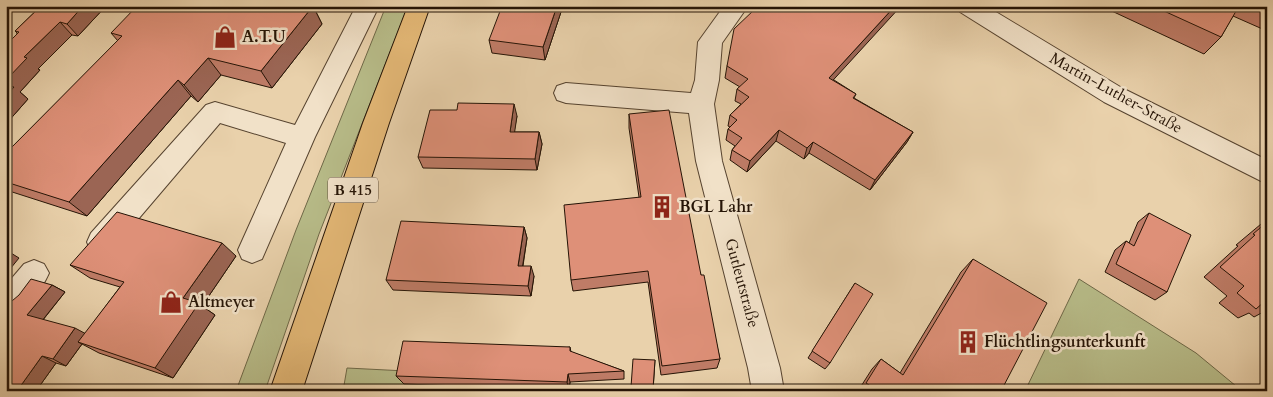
<svg xmlns="http://www.w3.org/2000/svg" width="1273" height="397" font-family="Cardo,serif">
  <style>
    .green { fill: #b7bb88; stroke: #6e6847 }
    .lines { fill: none; stroke-linecap: round; stroke-linejoin: round }
    .minor-casing { stroke: #56432f; stroke-width: 2 }
    .major-casing { stroke: #251406; stroke-width: 2 }
    .minor { fill: #f1e1c8; fill-rule: evenodd }
    .major { fill: #e4b876; fill-rule: evenodd }
    .wall { fill: #bf7c67; stroke: #251406 }
    .shaded-wall { fill: #9b6554; stroke: #251406 }
    .building { fill: #de9078; stroke: #251406 }
    .labels { text-anchor: middle; dominant-baseline: central; stroke-width: 5; stroke-linejoin: round; paint-order: stroke }
    .shield { fill: #f1e1c8; stroke: #625240; stroke-width: 1 }
    .shield-label { font-size: 15px; font-weight: bold; fill: #251406 }
    .poi-label { font-size: 16px; font-weight: bold; fill: #251406; stroke: #f1e1c8; text-anchor: start }
    .street-label { font-size: 16px; fill: #251406; stroke: #f1e1c8 }
  </style>
  <rect width="100%" height="100%" fill="#e9d1ab"/>
  <filter id="stains"><feTurbulence type="fractalNoise" baseFrequency=".004" numOctaves="4"/><feColorMatrix values="0 0 0 0 .2 0 0 0 0 .09 0 0 0 0 .02 0 0 0 .5 -.17"/></filter>
  <radialGradient id="worn" r=".72"><stop offset=".6" stop-color="#630" stop-opacity="0"/><stop offset="1" stop-color="#630" stop-opacity=".3"/></radialGradient>
  <path class="green" d="M 386,6 L 408,6 L 319,234 L 265,391 L 236,391 L 296,230 Z
    M 1079,279 L 1196,353 L 1242,391 L 1025,391 Z
    M 347,368 L 406,371 L 404,384 L 574,391 L 343,391 Z"/>
  <g class="lines">
    <defs>
      <path id="minor" d="M 356,6 L 379,6 L 315,137 L 262,259 L 252,263 L 242,259 L 238,250 L 286,143 L 220,123 L 111,251 L 101,255 L 91,251 L 87,242 L 91,233 L 206,105 L 215,102 L 295,125 Z
        M 724,6 L 748,6 L 722,43 L 719,80 L 714,104 L 722,161 L 780,368 L 784,391 L 752,391 L 748,368 L 696,161 L 689,113 L 566,103 L 557,100 L 554,93 L 557,86 L 566,83 L 691,93 L 695,80 L 698,42 Z
        M 957,6 L 986,6 L 1122,88 L 1267,160 L 1267,184 L 1104,102 L 960,12 Z
        M 34,260 L 44,264 L 49,273 C 41,291 24,315 6,322 L 6,285 L 24,264 Z"/>
      <path id="major" d="M 408,6 L 430,6 L 389,123 L 302,391 L 270,391 L 363,123 Z"/>
    </defs>
    <use href="#minor" class="minor-casing"/>
    <use href="#major" class="major-casing"/>
    <use href="#minor" class="minor"/>
    <use href="#major" class="major"/>
  </g>
  <path class="wall" d="M 41,6 L 106,6 L 78,36 L 72,35 L 38,69 L 40,70 L 20,92 L 28,99 L 6,124 L 17,33 L 15,31 Z
    M 313,6 L 322,24 L 272,88 L 221,75 L 198,102 L 191,96 L 87,216 L 6,190 L 6,153 L 118,41 L 111,33 Z
    M 563,6 L 545,60 L 492,53 L 489,40 Z
    M 1101,6 L 1267,6 L 1267,31 L 1233,16 L 1221,37 L 1204,54 Z
    M 759,10 L 834,80 L 856,94 L 854,98 L 913,132 L 907,142 L 870,190 L 809,153 L 804,159 L 776,141 L 747,172 L 730,160 L 732,150 L 735,146 L 726,140 L 728,129 L 730,127 L 728,126 L 730,115 L 741,104 L 735,101 L 737,89 L 740,87 L 725,78 L 727,66 Z
    M 629,114 L 701,275 L 720,359 L 717,368 L 661,375 L 648,282 L 573,291 L 571,280 L 639,197 L 629,128 Z
    M 517,116 L 514,132 L 539,132 L 542,144 L 537,170 L 423,168 L 418,157 Z
    M 1149,213 L 1167,292 L 1155,300 L 1105,272 L 1115,250 L 1126,241 L 1129,243 L 1138,222 Z
    M 1267,219 L 1267,310 L 1254,317 L 1249,313 L 1238,318 L 1219,303 L 1227,296 L 1204,277 L 1238,246 L 1236,245 Z
    M 524,227 L 527,238 L 523,266 L 534,276 L 531,296 L 393,290 L 386,280 Z
    M 236,256 L 202,306 L 215,315 L 173,378 L 99,353 L 82,344 L 66,366 L 56,363 L 36,391 L 6,391 L 52,285 L 65,292 L 43,320 L 85,334 L 120,287 L 90,278 L 70,265 Z
    M 973,259 L 1001,391 L 858,391 L 872,369 L 881,359 L 900,373 L 961,272 Z
    M 855,283 L 830,363 L 825,369 L 808,358 Z
    M 570,347 L 571,352 L 624,371 L 624,379 L 570,382 L 569,390 L 404,384 L 396,376 Z
    M 655,360 L 653,391 L 631,390 L 631,387 Z"/>
  <path class="shaded-wall" d="M 83,6 L 106,6 L 78,36 L 67,24 Z
    M 313,6 L 322,24 L 272,88 L 261,71 Z
    M 557,6 L 563,6 L 545,60 L 543,47 Z
    M 895,6 L 901,6 L 825,89 L 829,78 Z
    M 60,22 L 72,35 L 38,69 L 40,70 L 20,92 L 28,99 L 6,124 L 6,80 L 24,57 Z
    M 208,58 L 221,75 L 198,102 L 184,85 Z
    M 178,80 L 191,96 L 87,216 L 69,202 Z
    M 514,104 L 517,116 L 513,143 L 510,132 Z
    M 779,130 L 776,141 L 747,172 L 750,161 Z
    M 539,132 L 542,144 L 537,170 L 535,159 Z
    M 913,132 L 907,142 L 870,190 L 875,180 Z
    M 813,142 L 809,153 L 804,159 L 807,148 Z
    M 524,227 L 527,238 L 521,276 L 518,266 Z
    M 222,243 L 236,256 L 202,306 L 215,315 L 173,378 L 155,368 L 183,298 Z
    M 6,250 L 19,258 L 6,274 Z
    M 531,266 L 534,276 L 531,296 L 528,286 Z
    M 52,285 L 65,292 L 41,322 L 27,315 Z
    M 75,328 L 88,335 L 78,342 L 82,344 L 66,366 L 53,359 Z
    M 42,356 L 56,363 L 36,391 L 17,391 Z
    M 568,374 L 570,382 L 569,390 L 567,382 Z"/>
  <path class="building" d="M 41,6 L 83,6 L 67,24 L 60,22 L 24,57 L 27,58 L 6,80 L 6,45 L 19,32 L 15,31 Z
    M 137,6 L 313,6 L 261,71 L 208,58 L 184,85 L 178,80 L 69,202 L 6,182 L 6,153 L 122,36 L 111,33 Z
    M 502,6 L 557,6 L 543,47 L 489,40 Z
    M 763,6 L 895,6 L 829,78 L 856,94 L 853,98 L 913,132 L 875,180 L 813,142 L 807,148 L 779,130 L 750,161 L 732,150 L 742,138 L 728,129 L 737,120 L 730,115 L 749,97 L 737,89 L 748,79 L 727,66 L 734,29 L 756,8 L 759,10 Z
    M 1153,6 L 1239,6 L 1221,37 Z
    M 6,86 L 14,87 L 6,96 Z
    M 458,103 L 514,104 L 510,132 L 539,132 L 535,159 L 418,157 L 430,110 L 457,110 Z
    M 669,110 L 701,275 L 704,275 L 720,359 L 662,366 L 648,271 L 571,280 L 564,205 L 641,197 L 629,114 Z
    M 117,212 L 222,243 L 183,298 L 199,303 L 155,368 L 78,342 L 124,282 L 70,265 Z
    M 1149,213 L 1191,235 L 1167,292 L 1116,264 L 1126,241 L 1134,246 Z
    M 401,221 L 524,227 L 518,266 L 531,266 L 528,286 L 386,280 Z
    M 1267,222 L 1267,302 L 1265,301 L 1256,309 L 1237,293 L 1244,286 L 1220,267 L 1255,235 L 1253,234 Z
    M 973,259 L 1047,303 L 1001,391 L 878,391 L 866,383 L 881,359 L 903,375 Z
    M 31,279 L 52,285 L 27,315 L 75,328 L 53,359 L 42,356 L 17,391 L 6,391 L 6,306 L 19,295 Z
    M 855,283 L 873,294 L 830,363 L 812,351 Z
    M 403,341 L 570,347 L 570,351 L 624,371 L 568,374 L 567,382 L 396,376 Z
    M 633,359 L 655,360 L 653,389 L 631,387 Z"/>
  <defs>
    <symbol id="shop-bare" viewBox="-9 -9 18 18"><path d="M-5-2.5h2.3a2.7 3.5 0 0 1 5.4 0H5L5.5 6h-11ZM-1.5-2.5h3a1.5 2.3 0 0 0-3 0Z" fill="#8f2418" stroke="#f1e1c8" stroke-width="2.5" paint-order="stroke"/></symbol>
    <symbol id="building-bare" viewBox="-9 -9 18 18"><path d="M-4-6H4V6H1V3H-1V6H-4ZM-2.5-4.3h1.7v1.8h-1.7ZM.8-4.3h1.7v1.8H.8ZM-2.5-1h1.7V.8h-1.7ZM.8-1h1.7V.8H.8Z" fill="#8f2418" stroke="#f1e1c8" stroke-width="2.5" paint-order="stroke"/></symbol>
  </defs>
  <g fill-rule="evenodd">
    <use href="#shop-bare" x="209" y="21" width="32" height="32"/>
    <use href="#building-bare" x="646" y="191" width="32" height="32"/>
    <use href="#shop-bare" x="155" y="286" width="32" height="32"/>
    <use href="#building-bare" x="952" y="326" width="32" height="32"/>
  </g>
  <g class="labels">
    <rect class="shield" x="328" y="177.5" width="50" height="25" rx="4"/>
    <g class="shield-label">
      <text x="353" y="190">B 415</text>
    </g>
    <g class="poi-label">
      <text x="242" y="37">A.T.U</text>
      <text x="679" y="207">BGL Lahr</text>
      <text x="188" y="302">Altmeyer</text>
      <text x="984" y="342">Flüchtlingsunterkunft</text>
    </g>
    <g class="street-label">
      <text transform="translate(1116 93) rotate(29)">Martin-Luther-Straße</text>
      <text transform="translate(742 283) rotate(75)">Gutleutstraße</text>
    </g>
  </g>
  <rect width="1273" height="397" fill="none" stroke="#e9d1ab" stroke-width="25"/>
  <rect x="8" y="8" width="1258" height="382" fill="none" stroke="#251406" stroke-width="2.5"/>
  <rect x="12" y="12" width="1248" height="372" fill="none" stroke="#251406"/>
  <rect width="100%" height="100%" filter="url(#stains)"/>
  <rect width="100%" height="100%" fill="url(#worn)"/>
</svg>
